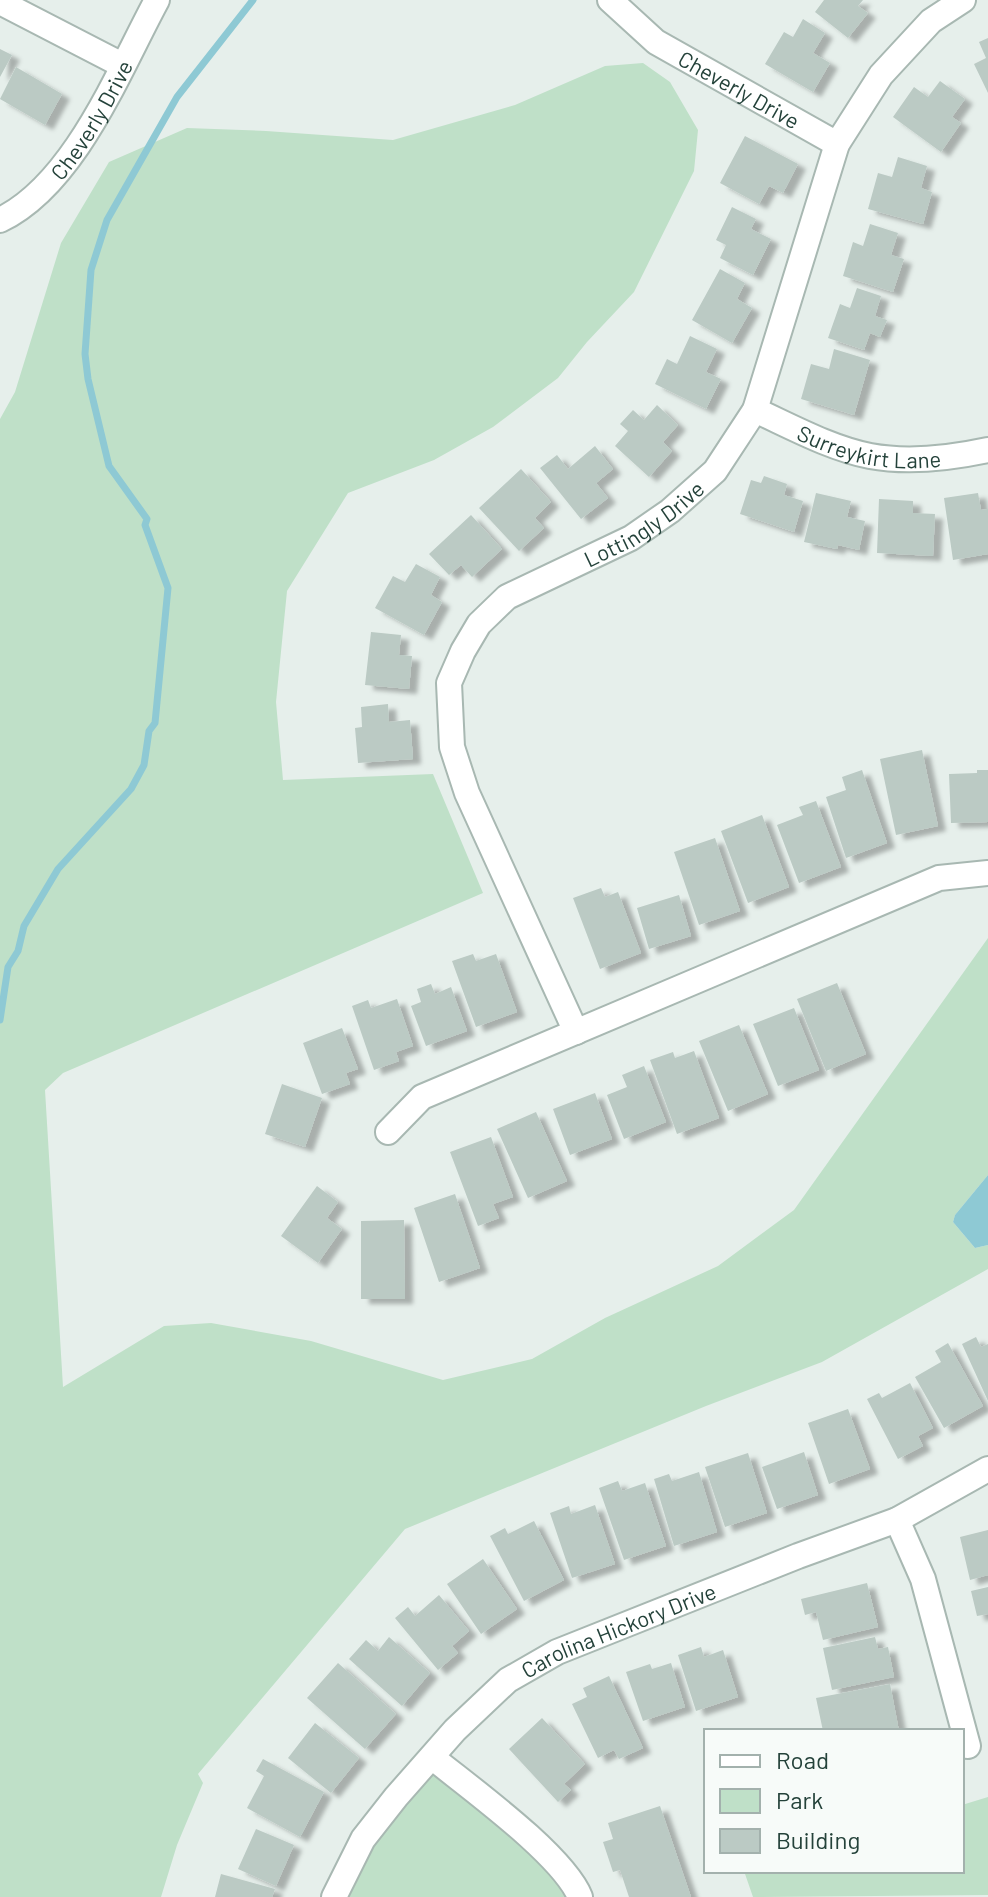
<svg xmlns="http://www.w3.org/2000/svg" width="988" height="1897" font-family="Barlow,sans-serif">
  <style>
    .green { fill: #bfe0c8 }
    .water { fill: #8ec9d4 }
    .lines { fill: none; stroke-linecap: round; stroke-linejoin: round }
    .stream { stroke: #8ec9d4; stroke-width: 7 }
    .building { fill: #bbcac4; filter: url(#shadow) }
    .minor-casing { stroke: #a8b8b2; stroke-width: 28 }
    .minor { stroke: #fff; stroke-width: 24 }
    .labels { text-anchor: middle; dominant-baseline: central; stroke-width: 8; stroke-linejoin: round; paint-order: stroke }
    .street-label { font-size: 22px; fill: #24423a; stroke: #f7fbf9 }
  </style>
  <defs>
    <filter id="shadow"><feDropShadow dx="8" dy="5" stdDeviation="2" flood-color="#0004"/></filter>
  </defs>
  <rect width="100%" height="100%" fill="#e6efeb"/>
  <path class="green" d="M 643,63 L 670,82 L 698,130 L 694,171 L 634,292 L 587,342 L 558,378 L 493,427 L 434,460 L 348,493 L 287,591 L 276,702 L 283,780 L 433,774 L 483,893 L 63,1073 L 45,1090 L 63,1387 L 164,1326 L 211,1323 L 311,1341 L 443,1380 L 532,1359 L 605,1318 L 718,1266 L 794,1210 L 988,938 L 988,1175 L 955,1215 L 953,1222 L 975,1248 L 988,1245 L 988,1269 L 822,1362 L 706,1406 L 405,1529 L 198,1774 L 203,1783 L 177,1845 L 161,1897 L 0,1897 L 0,419 L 15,392 L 61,243 L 109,162 L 187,128 L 266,131 L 393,140 L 515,105 L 605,66 Z
    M 433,1758 L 580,1897 L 334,1897 Z
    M 988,1797 L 988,1895 L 753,1897 L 744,1871 L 962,1871 L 962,1805 Z"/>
  <path class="water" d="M 988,1175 L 988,1245 L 975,1248 L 953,1222 L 955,1215 Z"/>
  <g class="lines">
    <path class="stream" d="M 0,1020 L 8,967 L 18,951 L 24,926 L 58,869 L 131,789 L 144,765 L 149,731 L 155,723 L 168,588 L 145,525 L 147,519 L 109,466 L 88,379 L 85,354 L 91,270 L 107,220 L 177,97 L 253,0"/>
  </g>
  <path class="building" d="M 824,0 L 863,0 L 858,6 L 868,13 L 848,38 L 815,12 Z
    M 803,19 L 825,33 L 813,53 L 830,63 L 813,92 L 765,64 L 784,32 L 793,37 Z
    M 988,38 L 988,93 L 974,64 L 986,58 L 979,42 Z
    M 0,49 L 12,55 L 0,77 Z
    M 16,67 L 62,94 L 45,125 L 0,99 Z
    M 940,81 L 965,99 L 952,117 L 961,123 L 941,152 L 893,117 L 914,87 L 928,97 Z
    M 745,136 L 798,164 L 783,193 L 769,186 L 759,204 L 720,183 Z
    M 898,157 L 927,166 L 921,188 L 932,192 L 923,224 L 868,209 L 878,173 L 892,177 Z
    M 732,207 L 756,219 L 751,229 L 771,239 L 753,275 L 720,258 L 726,245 L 716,240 Z
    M 870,224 L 898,233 L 891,255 L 904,259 L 893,292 L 843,276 L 853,242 L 863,246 Z
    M 720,269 L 745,283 L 737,299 L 752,308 L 732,343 L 692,320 Z
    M 857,288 L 881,296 L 875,316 L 887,320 L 880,337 L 870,333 L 864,350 L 828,338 L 840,304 L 850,308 Z
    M 690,336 L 717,349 L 706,372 L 721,379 L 706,409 L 655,384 L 667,359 L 677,364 Z
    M 834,349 L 870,360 L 854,415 L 801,399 L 811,364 L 829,369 Z
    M 657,405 L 678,425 L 663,442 L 672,451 L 649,477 L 615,446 L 628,431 L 620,424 L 633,410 L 644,420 Z
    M 595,446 L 613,469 L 596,483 L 608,498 L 581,519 L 540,468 L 557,455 L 568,469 Z
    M 521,469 L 551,502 L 535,518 L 544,528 L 519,551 L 479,508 Z
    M 764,476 L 787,484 L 784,495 L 803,501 L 794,532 L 740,514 L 751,480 L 761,483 Z
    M 816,493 L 851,501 L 847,517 L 865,521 L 859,550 L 838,545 L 837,549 L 804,542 Z
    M 978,493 L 981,510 L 988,509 L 988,554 L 953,560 L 944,498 Z
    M 879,499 L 913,501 L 913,513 L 935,514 L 933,556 L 877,553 Z
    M 471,515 L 502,549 L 472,577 L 461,565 L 449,575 L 429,554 Z
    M 416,564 L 440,577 L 431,595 L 442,602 L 424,635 L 375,608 L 393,576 L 405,582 Z
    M 371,632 L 401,635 L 399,655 L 412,656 L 409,689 L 365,685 Z
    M 388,704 L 389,722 L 410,720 L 413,759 L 358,763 L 355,728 L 362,727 L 361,707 Z
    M 922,750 L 938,826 L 896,835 L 880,759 Z
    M 862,770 L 887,843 L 846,858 L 826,797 L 846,790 L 842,777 Z
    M 977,770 L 988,770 L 988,822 L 951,823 L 949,774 L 977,773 Z
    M 816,801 L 841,867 L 799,883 L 777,825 L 803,815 L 799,807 Z
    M 762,815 L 789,887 L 748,903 L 721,831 Z
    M 715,838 L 740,911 L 699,925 L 674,852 Z
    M 601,888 L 605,897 L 618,892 L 641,953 L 600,969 L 573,898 Z
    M 679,895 L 691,936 L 649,949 L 637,908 Z
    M 473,954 L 476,961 L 496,954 L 517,1012 L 476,1027 L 452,961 Z
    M 837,983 L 866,1054 L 826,1071 L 797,999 Z
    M 431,984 L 435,994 L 451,987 L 467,1031 L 426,1046 L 411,1006 L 421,1002 L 417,989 Z
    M 397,999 L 413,1046 L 396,1052 L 399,1061 L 374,1070 L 352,1006 L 368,1000 L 371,1008 Z
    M 794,1008 L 819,1070 L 778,1086 L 753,1024 Z
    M 739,1025 L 768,1094 L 728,1111 L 699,1041 Z
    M 342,1028 L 358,1069 L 346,1073 L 350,1084 L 322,1094 L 303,1043 Z
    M 694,1051 L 719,1118 L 677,1134 L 650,1060 L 673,1052 L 675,1058 Z
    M 644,1066 L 666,1122 L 624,1139 L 607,1095 L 627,1087 L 622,1075 Z
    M 282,1084 L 322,1098 L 305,1147 L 265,1134 Z
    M 595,1093 L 612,1139 L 570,1155 L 553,1109 Z
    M 536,1112 L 567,1181 L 528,1198 L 497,1129 Z
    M 491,1137 L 513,1197 L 493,1204 L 499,1218 L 478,1226 L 450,1152 Z
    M 317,1186 L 338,1202 L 327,1218 L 342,1229 L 318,1263 L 281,1236 Z
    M 455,1194 L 480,1268 L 439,1282 L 414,1208 Z
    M 404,1220 L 405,1299 L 361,1299 L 361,1221 Z
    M 976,1337 L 981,1347 L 988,1344 L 988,1401 L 962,1344 Z
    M 948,1343 L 983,1406 L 944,1428 L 915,1377 L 941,1362 L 935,1351 Z
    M 910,1383 L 933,1428 L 918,1436 L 923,1446 L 898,1459 L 867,1399 L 879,1393 L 882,1398 Z
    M 848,1409 L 870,1469 L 829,1484 L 808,1423 Z
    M 804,1452 L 818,1495 L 777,1509 L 762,1467 Z
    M 748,1453 L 767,1513 L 725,1527 L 705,1467 Z
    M 699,1472 L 717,1532 L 674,1546 L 654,1479 L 669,1474 L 672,1481 Z
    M 618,1481 L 622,1491 L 645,1483 L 666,1546 L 624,1560 L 599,1488 Z
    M 595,1505 L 615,1564 L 572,1578 L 550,1513 L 569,1506 L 571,1514 Z
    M 534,1521 L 564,1580 L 524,1601 L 490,1536 L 505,1528 L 508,1534 Z
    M 988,1530 L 988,1575 L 970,1580 L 960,1537 Z
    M 483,1559 L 517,1609 L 481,1634 L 447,1584 Z
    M 867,1583 L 878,1627 L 823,1640 L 816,1612 L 805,1615 L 801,1599 Z
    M 988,1587 L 988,1614 L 977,1616 L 971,1591 Z
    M 439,1595 L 469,1631 L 452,1646 L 458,1653 L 438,1670 L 395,1618 L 408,1607 L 415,1616 Z
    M 389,1637 L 430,1673 L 402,1706 L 349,1659 L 366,1640 L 378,1651 Z
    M 875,1637 L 878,1649 L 888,1647 L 894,1677 L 832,1690 L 823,1648 Z
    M 701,1647 L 704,1657 L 723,1650 L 738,1697 L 696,1711 L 678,1655 Z
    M 338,1663 L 396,1714 L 365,1749 L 307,1698 Z
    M 671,1663 L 685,1707 L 643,1721 L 626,1672 L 650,1664 L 652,1669 Z
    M 609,1676 L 643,1748 L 619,1759 L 614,1750 L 598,1758 L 572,1704 L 587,1697 L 583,1688 Z
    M 890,1684 L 899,1731 L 823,1731 L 816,1698 Z
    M 542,1718 L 585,1764 L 564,1784 L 571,1790 L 558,1802 L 509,1749 Z
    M 315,1723 L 359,1758 L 331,1793 L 288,1758 Z
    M 263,1759 L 324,1792 L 300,1837 L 247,1808 L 264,1776 L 256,1771 Z
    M 660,1806 L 691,1897 L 629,1897 L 620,1870 L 613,1872 L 603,1842 L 613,1839 L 608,1823 Z
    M 256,1829 L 294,1845 L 276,1886 L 238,1869 Z
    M 221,1874 L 275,1889 L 272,1897 L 215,1897 Z"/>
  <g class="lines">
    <defs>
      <g id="minor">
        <path id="s1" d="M 610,0 L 656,42 L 837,144"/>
        <path d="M 0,2 L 122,65"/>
        <path id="s2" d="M 0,220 C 75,184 119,70 157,0"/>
        <path id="s3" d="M 755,410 C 792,427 830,448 870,456 C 908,463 951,458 988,450"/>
        <path id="s4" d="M 576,1032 L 467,793 L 452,747 L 449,683 L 463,651 L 479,624 L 507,597 L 631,538 L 670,511 L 715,471 L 755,410 L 837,144 L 881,75 L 931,21 L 963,0"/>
        <path d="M 388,1132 L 422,1097 L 939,878 L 988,873"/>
        <path d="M 897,1520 L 923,1579 L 968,1746"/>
        <path d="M 433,1758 C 470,1788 563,1855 580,1897"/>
        <path id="s5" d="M 334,1897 L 363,1839 L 396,1797 L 455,1730 L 508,1680 L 557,1652 L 798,1556 L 897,1520 L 988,1469"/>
      </g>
    </defs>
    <use href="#minor" class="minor-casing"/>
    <use href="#minor" class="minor"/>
  </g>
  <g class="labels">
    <g class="street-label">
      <text stroke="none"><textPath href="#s1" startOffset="158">Cheverly Drive</textPath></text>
      <text stroke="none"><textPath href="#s2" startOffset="138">Cheverly Drive</textPath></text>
      <text stroke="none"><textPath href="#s3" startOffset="122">Surreykirt Lane</textPath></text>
      <text stroke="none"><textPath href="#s4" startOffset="636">Lottingly Drive</textPath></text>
      <text stroke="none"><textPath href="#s5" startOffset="402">Carolina Hickory Drive</textPath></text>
    </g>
  </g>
  <rect x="704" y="1729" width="260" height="144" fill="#f7fbf9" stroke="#a3b1ad" stroke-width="2"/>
  <rect x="720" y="1755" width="40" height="12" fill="#ffffff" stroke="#a3b1ad" stroke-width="2"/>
  <text x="776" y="1769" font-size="24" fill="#24423a">Road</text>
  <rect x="720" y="1789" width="40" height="24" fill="#bfe0c8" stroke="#a3b1ad" stroke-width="2"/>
  <text x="776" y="1809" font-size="24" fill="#24423a">Park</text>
  <rect x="720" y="1829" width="40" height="24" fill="#bbcac4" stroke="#a3b1ad" stroke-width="2"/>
  <text x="776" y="1849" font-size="24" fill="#24423a">Building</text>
</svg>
